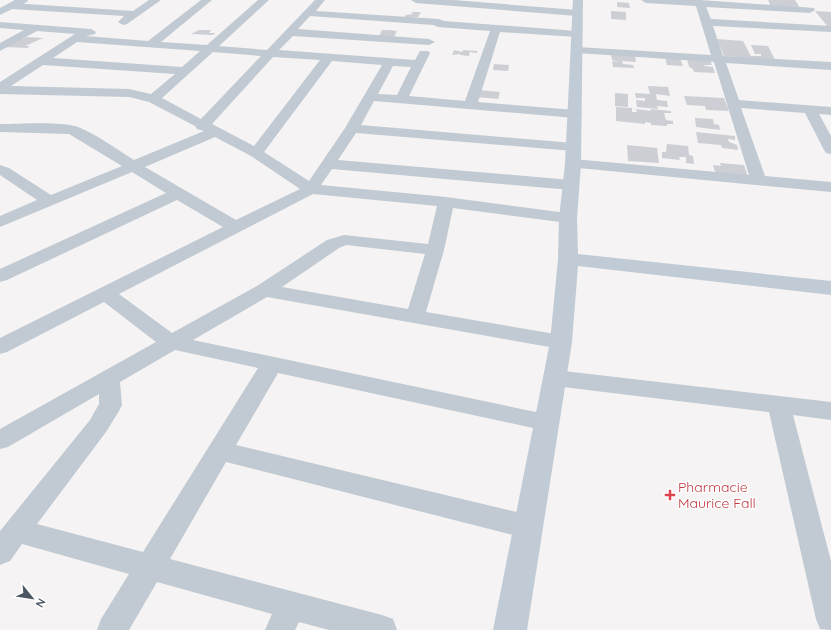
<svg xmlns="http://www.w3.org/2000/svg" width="831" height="630" font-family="Quicksand,sans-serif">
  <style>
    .building { fill: #cdcfd5 }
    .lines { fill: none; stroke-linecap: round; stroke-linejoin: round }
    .street { fill: #c1cad2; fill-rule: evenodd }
    .secondary { fill: #c1cbd6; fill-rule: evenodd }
    .health-dot { fill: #e0444e; stroke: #fff; stroke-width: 1.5 }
    .labels { text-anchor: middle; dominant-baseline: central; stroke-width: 3; stroke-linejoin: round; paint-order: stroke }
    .near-health-label { font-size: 14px; fill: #be3a42; stroke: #fff; text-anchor: start }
  </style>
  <rect width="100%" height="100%" fill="#f5f3f3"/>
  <path class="building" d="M 768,0 L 795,0 L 800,8 L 771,7 Z
    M 617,2 L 629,3 L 630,8 L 617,7 Z
    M 611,11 L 626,12 L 626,20 L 611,19 Z
    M 815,11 L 831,12 L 831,27 L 828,27 Z
    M 411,12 L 421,12 L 418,17 L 403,18 L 406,15 L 413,14 Z
    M 199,30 L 211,30 L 209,33 L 215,33 L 213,35 L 191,34 Z
    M 382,30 L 389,30 L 397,31 L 394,37 L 379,36 Z
    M 26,37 L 43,38 L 25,46 L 30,46 L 27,48 L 5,47 L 18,39 L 23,39 Z
    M 717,39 L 743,41 L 752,58 L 724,56 Z
    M 751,45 L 768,46 L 775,60 L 752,58 L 751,56 L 761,56 L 761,54 L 755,54 Z
    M 454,50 L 462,52 L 463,50 L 477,51 L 477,53 L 470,52 L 469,56 L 460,55 L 460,54 L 452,55 Z
    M 611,54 L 635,56 L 636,62 L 622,61 L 623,64 L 633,65 L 634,68 L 613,67 L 612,61 L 620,62 L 612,60 Z
    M 665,57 L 680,58 L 683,66 L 667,65 Z
    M 687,59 L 710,60 L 712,65 L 704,65 L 705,66 L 713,67 L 715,73 L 694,72 L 693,69 L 689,67 Z
    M 494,64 L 509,65 L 508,71 L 493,70 Z
    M 648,86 L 668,87 L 670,96 L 656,94 L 657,100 L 667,101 L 668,107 L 657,106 L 658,109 L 637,107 L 636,100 L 645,101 L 645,98 L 636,98 L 635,93 L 650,94 Z
    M 479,90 L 500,92 L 498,99 L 476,97 Z
    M 615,93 L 628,94 L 628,107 L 615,106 Z
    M 684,96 L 724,98 L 729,111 L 706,110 L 705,106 L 687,105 Z
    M 616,107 L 632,108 L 632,112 L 637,112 L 636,109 L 651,111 L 650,109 L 671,111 L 671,113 L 664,113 L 666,120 L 673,121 L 673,124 L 667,124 L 667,126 L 651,125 L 651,123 L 645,122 L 645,124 L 616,121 Z
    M 695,118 L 713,119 L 714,124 L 719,125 L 720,130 L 696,127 Z
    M 696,132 L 735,136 L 735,140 L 728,139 L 729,142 L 737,145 L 738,150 L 722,148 L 721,145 L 698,143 Z
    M 667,144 L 688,146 L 689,155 L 693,156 L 694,164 L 686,163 L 686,157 L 679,157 L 680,160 L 662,158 L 662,152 L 666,152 Z
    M 627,145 L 657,148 L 659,163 L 628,161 Z
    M 720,163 L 744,165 L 748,177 L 715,172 L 713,165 L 721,166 Z"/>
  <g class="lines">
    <path class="street" d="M 149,0 L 161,0 L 127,24 L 123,25 L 118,22 L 124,16 L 12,9 L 7,6 L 12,3 L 133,11 Z
      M 201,0 L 212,0 L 161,42 L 207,45 L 258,0 L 269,0 L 219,46 L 267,50 L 315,0 L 325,0 L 316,11 L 439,19 L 444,21 L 577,31 L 582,34 L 577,37 L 500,32 L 478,102 L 575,110 L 580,111 L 582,114 L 580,117 L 575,118 L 374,101 L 361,125 L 573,143 L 578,144 L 580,147 L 578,150 L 573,151 L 356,133 L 338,160 L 571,180 L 577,182 L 579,185 L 577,188 L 571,190 L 332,169 L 321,185 L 446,197 L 574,214 L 576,218 L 574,222 L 568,223 L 453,208 L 444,250 L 426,312 L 561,335 L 568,337 L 571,342 L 568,347 L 561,349 L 267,297 L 193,340 L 555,416 L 559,422 L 555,428 L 547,431 L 278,373 L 236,445 L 529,515 L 538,519 L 542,527 L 538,535 L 529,539 L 226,462 L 170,559 L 382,615 L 393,619 L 397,630 L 329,630 L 299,622 L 295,630 L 265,630 L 272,614 L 157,582 L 129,630 L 97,630 L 101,619 L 129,574 L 22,544 L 10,561 L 0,565 L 0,531 L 90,420 L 99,404 L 99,394 L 8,447 L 0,449 L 0,429 L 156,342 L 104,302 L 7,352 L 0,354 L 0,338 L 223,227 L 177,200 L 7,280 L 0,282 L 0,269 L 166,193 L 132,172 L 0,227 L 0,216 L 37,200 L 0,175 L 0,165 L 9,168 L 51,195 L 122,166 L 69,134 L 0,132 L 0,124 C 19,124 62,121 78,127 C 98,135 116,149 134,160 L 204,131 L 197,129 L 195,126 L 149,102 L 129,97 L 0,94 L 0,82 L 75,34 L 37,31 L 0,51 L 0,43 L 24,30 L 0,28 L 0,22 L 91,29 L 96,32 L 95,34 L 86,36 L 148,41 ZM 310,16 L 433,25 L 438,27 L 490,31 L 465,101 L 409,96 L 430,53 L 428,51 L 420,51 L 415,60 L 279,50 L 293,36 L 429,45 L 435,42 L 429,39 L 298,29 ZM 77,42 L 200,51 L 182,67 L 53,58 ZM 213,52 L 261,56 L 201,119 L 162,98 ZM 273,57 L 320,60 L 254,146 L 212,124 ZM 332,61 L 382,65 L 345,128 L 309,181 L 264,152 ZM 43,65 L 175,74 L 151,94 L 129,89 L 11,86 ZM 393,66 L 411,67 L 397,95 L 378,94 ZM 215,137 L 251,156 L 300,189 L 236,220 L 145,167 ZM 313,194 L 437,206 L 428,244 L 344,235 L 327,240 L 257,286 L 172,333 L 119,294 ZM 346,245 L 425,254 L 408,309 L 282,287 L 339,248 ZM 175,350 L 258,368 L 143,552 L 37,524 L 106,432 L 119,411 L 122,405 L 120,382 Z
      M 411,0 L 453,0 L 577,10 L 582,13 L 577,16 L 416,3 Z
      M 641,0 L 700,0 L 814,8 L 815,10 L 810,13 L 706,7 L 711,19 L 831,26 L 831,32 L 713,26 L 723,56 L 831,62 L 831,70 L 726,63 L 739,100 L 831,107 L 831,115 L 819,114 L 831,136 L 831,154 L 826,153 L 824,150 L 805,113 L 741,108 L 765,176 L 831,182 L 831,192 L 568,167 L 565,164 L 568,161 L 573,159 L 749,175 L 714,62 L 577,53 L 573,52 L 571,50 L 573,48 L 577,47 L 711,55 L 696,6 L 646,3 Z
      M 555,370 L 831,402 L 831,420 L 793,415 L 831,561 L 831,630 L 820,629 L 816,619 L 769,412 L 555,386 L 547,384 L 544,378 L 547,372 Z"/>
    <path class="secondary" d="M 15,0 L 28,0 L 27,2 L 0,15 L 0,8 Z
      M 573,0 L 583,0 L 581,164 L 577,218 L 578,254 L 831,281 L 831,295 L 578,266 L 572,342 L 527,630 L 493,630 L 550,342 L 558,259 L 559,218 L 565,164 Z"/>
  </g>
  <path class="health-dot" d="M668 489h4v4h4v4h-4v4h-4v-4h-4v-4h4z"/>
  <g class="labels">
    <g class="near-health-label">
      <text x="678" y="487">Pharmacie<tspan x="678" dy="16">Maurice Fall</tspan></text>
    </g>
  </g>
  <g transform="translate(32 598) rotate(120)" stroke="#ffffff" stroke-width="3" paint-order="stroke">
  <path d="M0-3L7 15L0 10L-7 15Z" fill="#4a5661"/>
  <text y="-6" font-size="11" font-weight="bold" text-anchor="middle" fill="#4a5661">N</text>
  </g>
</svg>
